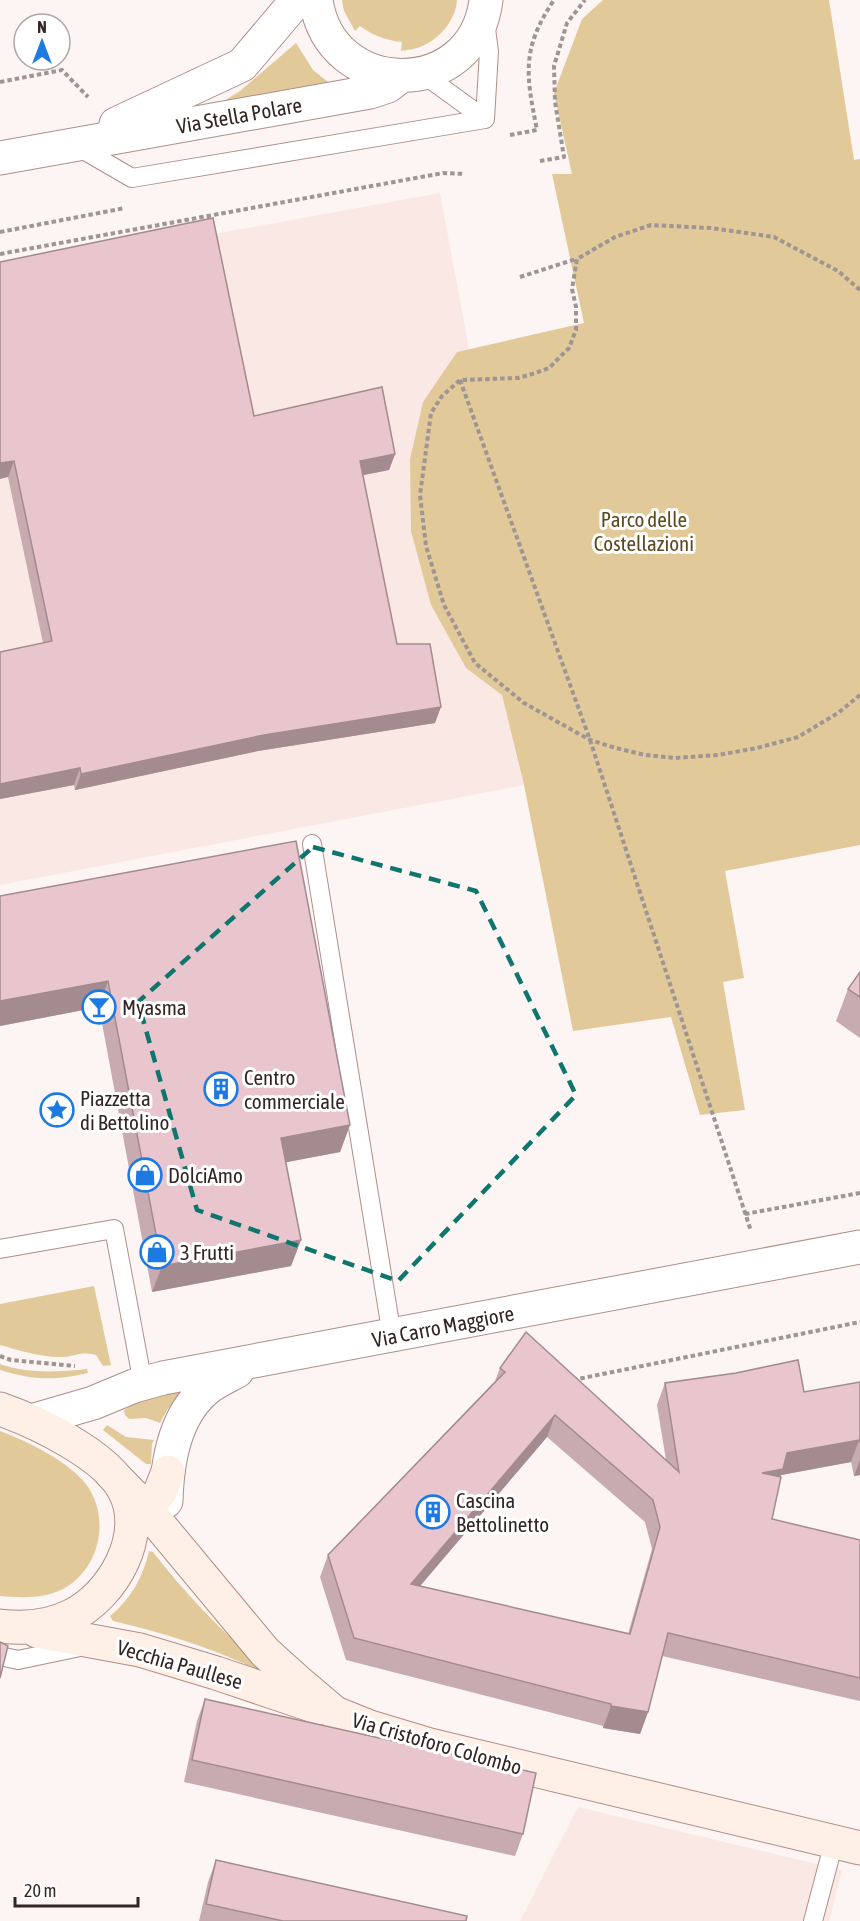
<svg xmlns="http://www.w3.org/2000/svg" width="860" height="1921" font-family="'Asap Condensed',sans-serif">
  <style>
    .built { fill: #fae8e5 }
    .green { fill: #e2c99a }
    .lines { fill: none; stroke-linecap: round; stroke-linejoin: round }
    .service-casing { stroke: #af8e88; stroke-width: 20 }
    .minor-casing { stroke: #af8e88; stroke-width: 35 }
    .secondary-casing { stroke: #af8e88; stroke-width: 35 }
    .path { stroke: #9f9593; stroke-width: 4; stroke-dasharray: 4.5 3; stroke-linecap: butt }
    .service { stroke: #fff; stroke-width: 18 }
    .minor { stroke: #fff; stroke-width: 33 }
    .secondary { stroke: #fef0e6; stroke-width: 33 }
    .wall { fill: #c8aab1; fill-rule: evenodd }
    .shaded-wall { fill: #a38b90 }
    .building { fill: #e9c6ce; stroke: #a38b90; stroke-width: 1.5; fill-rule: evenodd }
    .marked { fill: none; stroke: #0f766e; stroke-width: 4.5; stroke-dasharray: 12 8; stroke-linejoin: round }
    .labels { text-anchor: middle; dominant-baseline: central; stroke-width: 6; stroke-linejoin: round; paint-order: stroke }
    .street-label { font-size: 21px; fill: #322523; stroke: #fff }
    .park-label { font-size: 21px; fill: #5e491e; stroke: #fff }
    .poi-label { font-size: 21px; fill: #322523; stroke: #fff; text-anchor: start }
  </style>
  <rect width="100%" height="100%" fill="#fcf5f3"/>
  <path class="built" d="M 440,193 L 469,349 L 457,352 L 431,605 L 466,667 L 502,695 L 524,785 L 0,885 L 0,277 L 208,235 Z
    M 578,1807 L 842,1870 L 829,1921 L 520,1921 Z"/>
  <path class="green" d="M 342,0 L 457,0 C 456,20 439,40 420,47 C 415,49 407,50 401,51 L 402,42 C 385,40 374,36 360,26 L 355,31 L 344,11 Z
    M 603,0 L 829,0 L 854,160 L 860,159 L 860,845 L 725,871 L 744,978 L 723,982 L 745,1110 L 700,1115 L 671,1017 L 573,1031 L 524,785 L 502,695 L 466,668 L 431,605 L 411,531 L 410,459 L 423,402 L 457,352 L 584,323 L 552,174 L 572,174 L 554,93 L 582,19 Z
    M 296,43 L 313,70 L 337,89 L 201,115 L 240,91 Z
    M 94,1286 L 111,1365 L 103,1366 L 96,1355 C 80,1351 77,1356 63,1357 C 43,1358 18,1350 0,1345 L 0,1304 Z
    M 0,1364 C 28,1374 58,1372 87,1369 L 88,1373 C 54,1381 33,1380 0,1370 Z
    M 185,1388 L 167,1410 L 160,1423 L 146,1418 L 129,1419 L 125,1415 L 124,1410 L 139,1401 Z
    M 107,1425 L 126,1437 L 154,1440 L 152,1444 L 151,1464 L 146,1464 L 103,1430 Z
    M 0,1431 C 27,1441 68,1461 86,1484 C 110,1517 101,1564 68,1586 C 48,1599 22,1598 0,1596 Z
    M 149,1551 L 153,1552 C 185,1593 221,1632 263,1665 L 260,1671 C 213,1648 164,1633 113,1621 L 110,1616 C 131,1599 143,1577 149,1551 Z"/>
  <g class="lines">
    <defs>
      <path id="service" d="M 423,74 L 485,119
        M 485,119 L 489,51 L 485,22
        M 75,145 L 132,178 L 485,119
        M 312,844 L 392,1336
        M 0,1249 L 114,1229 L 143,1384
        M 0,1656 L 18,1660 L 80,1647
        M 813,1921 L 834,1842"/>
      <path id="minor" d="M 316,0 C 330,100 474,101 486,0
        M 116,124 L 242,65 L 297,0
        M 0,158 L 370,92 L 388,86 L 401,76
        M 31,1421 L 93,1403 L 134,1386 L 163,1378 L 860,1247
        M 166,1501 C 167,1462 175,1413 209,1387 C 217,1381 228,1376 237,1371"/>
      <path id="secondary" d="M 0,1409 C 37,1422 106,1455 124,1490 C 148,1534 113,1596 71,1616 C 49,1627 24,1629 0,1626
        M 110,1472 L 146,1509 L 265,1652 L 296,1680 L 335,1713 L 370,1727 L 430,1745 L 860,1848
        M 133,1524 L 160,1492 L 168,1472
        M 37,1631 L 140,1650 L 216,1673 L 320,1708"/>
    </defs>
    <use href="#service" class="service-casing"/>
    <use href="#minor" class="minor-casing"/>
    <use href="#secondary" class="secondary-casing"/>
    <path class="path" d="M 0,82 L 62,70 L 88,97
      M 510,135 L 537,130 C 526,75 521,49 554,0
      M 540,161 L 564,157 L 555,102 L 554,66 L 567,23 L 585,0
      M 0,232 L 125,208
      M 0,254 L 443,173 L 465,174
      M 520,277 L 576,259
      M 860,290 L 838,271 L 774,237 L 711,228 L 651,225 L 615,237 L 577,259 L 572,289 L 576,307 L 576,330 L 569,348 L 549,368 L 532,374 L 518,378 L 460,380 L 442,396 L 431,413 L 420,495 L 426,546 L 444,605 L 475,663 L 524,703 L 590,740 L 616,748 L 645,755 L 675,758 L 718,755 L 757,748 L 798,737 L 838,713 L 860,695
      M 460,380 L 590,740 L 751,1231
      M 745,1214 L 860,1193
      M 0,1356 L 11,1360 L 75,1366
      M 573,1380 L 860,1322"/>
    <use href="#service" class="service"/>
    <use href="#minor" class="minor"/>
    <use href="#secondary" class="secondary"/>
  </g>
  <path class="wall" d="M 0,262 L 254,416 L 395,454 L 389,470 L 363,475 L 397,644 L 435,723 L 258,751 L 75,790 L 74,785 L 0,799 L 0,652 L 43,643 L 8,477 Z
    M 0,896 L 350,1125 L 340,1152 L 286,1162 L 301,1240 L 291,1266 L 152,1292 L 99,1007 L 0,1026 Z
    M 860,972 L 860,1038 L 836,1021 L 848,989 Z
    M 500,1368 L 666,1460 L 657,1405 L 665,1383 L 804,1392 L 860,1382 L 860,1475 L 854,1476 L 851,1462 L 781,1475 L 772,1519 L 860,1540 L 860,1701 L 662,1656 L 648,1712 L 640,1734 L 603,1728 L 603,1726 L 346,1660 L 320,1577 L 328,1555 L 495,1381 ZM 547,1437 L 645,1522 L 652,1549 L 628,1634 L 420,1586 Z
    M 205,1699 L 523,1834 L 515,1856 L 184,1782 L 197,1721 Z
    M 216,1860 L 466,1921 L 199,1921 L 208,1882 Z"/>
  <path class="shaded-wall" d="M 395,454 L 389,470 L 354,477 L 360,461 Z
    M 14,461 L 8,477 L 0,479 L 0,463 Z
    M 441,707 L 435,723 L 258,751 L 75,790 L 81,774 L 264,735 Z
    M 80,768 L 74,785 L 0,799 L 0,784 Z
    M 108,981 L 99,1007 L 0,1026 L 0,1001 Z
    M 350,1125 L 340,1152 L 272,1165 L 281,1138 Z
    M 301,1240 L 291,1266 L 152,1292 L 162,1266 Z
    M 555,1415 L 547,1437 L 403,1606 L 411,1584 Z
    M 859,1440 L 851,1462 L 781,1475 L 775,1491 L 762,1473 L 787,1453 Z
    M 860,1460 L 860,1475 L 854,1476 Z
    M 611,1706 L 648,1712 L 640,1734 L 603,1728 Z"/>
  <path class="building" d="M 213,218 L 254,416 L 382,387 L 395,454 L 360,461 L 397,644 L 430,644 L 441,707 L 264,735 L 81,774 L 80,768 L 0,784 L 0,652 L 52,641 L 14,461 L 0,463 L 0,262 Z
    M 296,841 L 350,1125 L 281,1138 L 301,1240 L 162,1266 L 108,981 L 0,1001 L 0,896 Z
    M 860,972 L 860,997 L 848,989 Z
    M 526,1332 L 679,1472 L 665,1383 L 736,1373 L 798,1360 L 804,1392 L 860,1382 L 860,1443 L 859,1440 L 787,1453 L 783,1469 L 762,1473 L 781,1477 L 772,1519 L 860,1540 L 860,1678 L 668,1633 L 648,1712 L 611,1706 L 611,1704 L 354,1638 L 328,1555 L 505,1372 L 500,1368 ZM 555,1415 L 653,1500 L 660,1527 L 630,1634 L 411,1584 Z
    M 0,1642 L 8,1646 L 0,1678 Z
    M 205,1699 L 536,1773 L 523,1834 L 192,1760 Z
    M 216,1860 L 467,1916 L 466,1921 L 283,1921 L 206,1904 Z"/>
  <path class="marked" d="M 313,847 L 476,891 L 576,1095 L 398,1281 L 197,1210 L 138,1002 Z"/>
  <defs>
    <symbol id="bar-ring" viewBox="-11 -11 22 22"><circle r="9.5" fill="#fff" stroke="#1d7ae3" stroke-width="1.5"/><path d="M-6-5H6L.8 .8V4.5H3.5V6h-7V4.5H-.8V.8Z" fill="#1d7ae3"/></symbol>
    <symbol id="building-ring" viewBox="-11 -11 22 22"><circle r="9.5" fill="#fff" stroke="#1d7ae3" stroke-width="1.5"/><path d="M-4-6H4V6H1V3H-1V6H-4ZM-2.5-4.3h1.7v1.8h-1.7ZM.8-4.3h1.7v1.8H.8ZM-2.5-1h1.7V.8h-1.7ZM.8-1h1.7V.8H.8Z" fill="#1d7ae3"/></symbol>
    <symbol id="sight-ring" viewBox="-11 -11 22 22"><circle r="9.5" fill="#fff" stroke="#1d7ae3" stroke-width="1.5"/><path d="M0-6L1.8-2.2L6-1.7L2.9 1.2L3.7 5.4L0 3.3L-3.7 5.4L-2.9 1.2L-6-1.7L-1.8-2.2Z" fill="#1d7ae3"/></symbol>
    <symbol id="shop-ring" viewBox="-11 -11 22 22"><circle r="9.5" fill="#fff" stroke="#1d7ae3" stroke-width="1.5"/><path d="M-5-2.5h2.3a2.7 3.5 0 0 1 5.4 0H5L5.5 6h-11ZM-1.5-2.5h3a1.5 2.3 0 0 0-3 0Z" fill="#1d7ae3"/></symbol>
  </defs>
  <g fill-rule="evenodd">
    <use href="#bar-ring" x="80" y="988" width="38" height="38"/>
    <use href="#building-ring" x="202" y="1070" width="38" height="38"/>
    <use href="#sight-ring" x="38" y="1091" width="38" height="38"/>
    <use href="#shop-ring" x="126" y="1156" width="38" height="38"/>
    <use href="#shop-ring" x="138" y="1233" width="38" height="38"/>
    <use href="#building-ring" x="414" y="1493" width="38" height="38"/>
  </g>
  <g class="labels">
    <g class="street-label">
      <text transform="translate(239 115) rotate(-10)">Via Stella Polare</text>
      <text transform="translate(443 1326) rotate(-11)">Via Carro Maggiore</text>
      <text transform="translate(180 1664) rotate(16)">Vecchia Paullese</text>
      <text transform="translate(437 1743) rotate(16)">Via Cristoforo Colombo</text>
    </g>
    <g class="park-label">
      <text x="644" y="519">Parco delle<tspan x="644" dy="24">Costellazioni</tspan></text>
    </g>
    <g class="poi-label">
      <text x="122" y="1007">Myasma</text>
      <text x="244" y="1077">Centro<tspan x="244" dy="24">commerciale</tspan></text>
      <text x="80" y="1098">Piazzetta<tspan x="80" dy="24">di Bettolino</tspan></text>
      <text x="168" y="1175">DolciAmo</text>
      <text x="180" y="1252">3 Frutti</text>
      <text x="456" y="1500">Cascina<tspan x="456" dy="24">Bettolinetto</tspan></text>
    </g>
  </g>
  <g transform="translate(42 42)"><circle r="28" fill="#ffffff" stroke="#ada8a7" stroke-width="1.5"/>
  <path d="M0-4.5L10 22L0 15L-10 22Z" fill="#1d7ae3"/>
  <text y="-9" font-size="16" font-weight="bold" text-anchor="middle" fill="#322523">N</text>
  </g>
  <path d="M15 1897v9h123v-9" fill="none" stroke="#322523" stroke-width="3"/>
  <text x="24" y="1897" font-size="18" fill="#322523" stroke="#ffffff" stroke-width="4.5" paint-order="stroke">20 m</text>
</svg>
